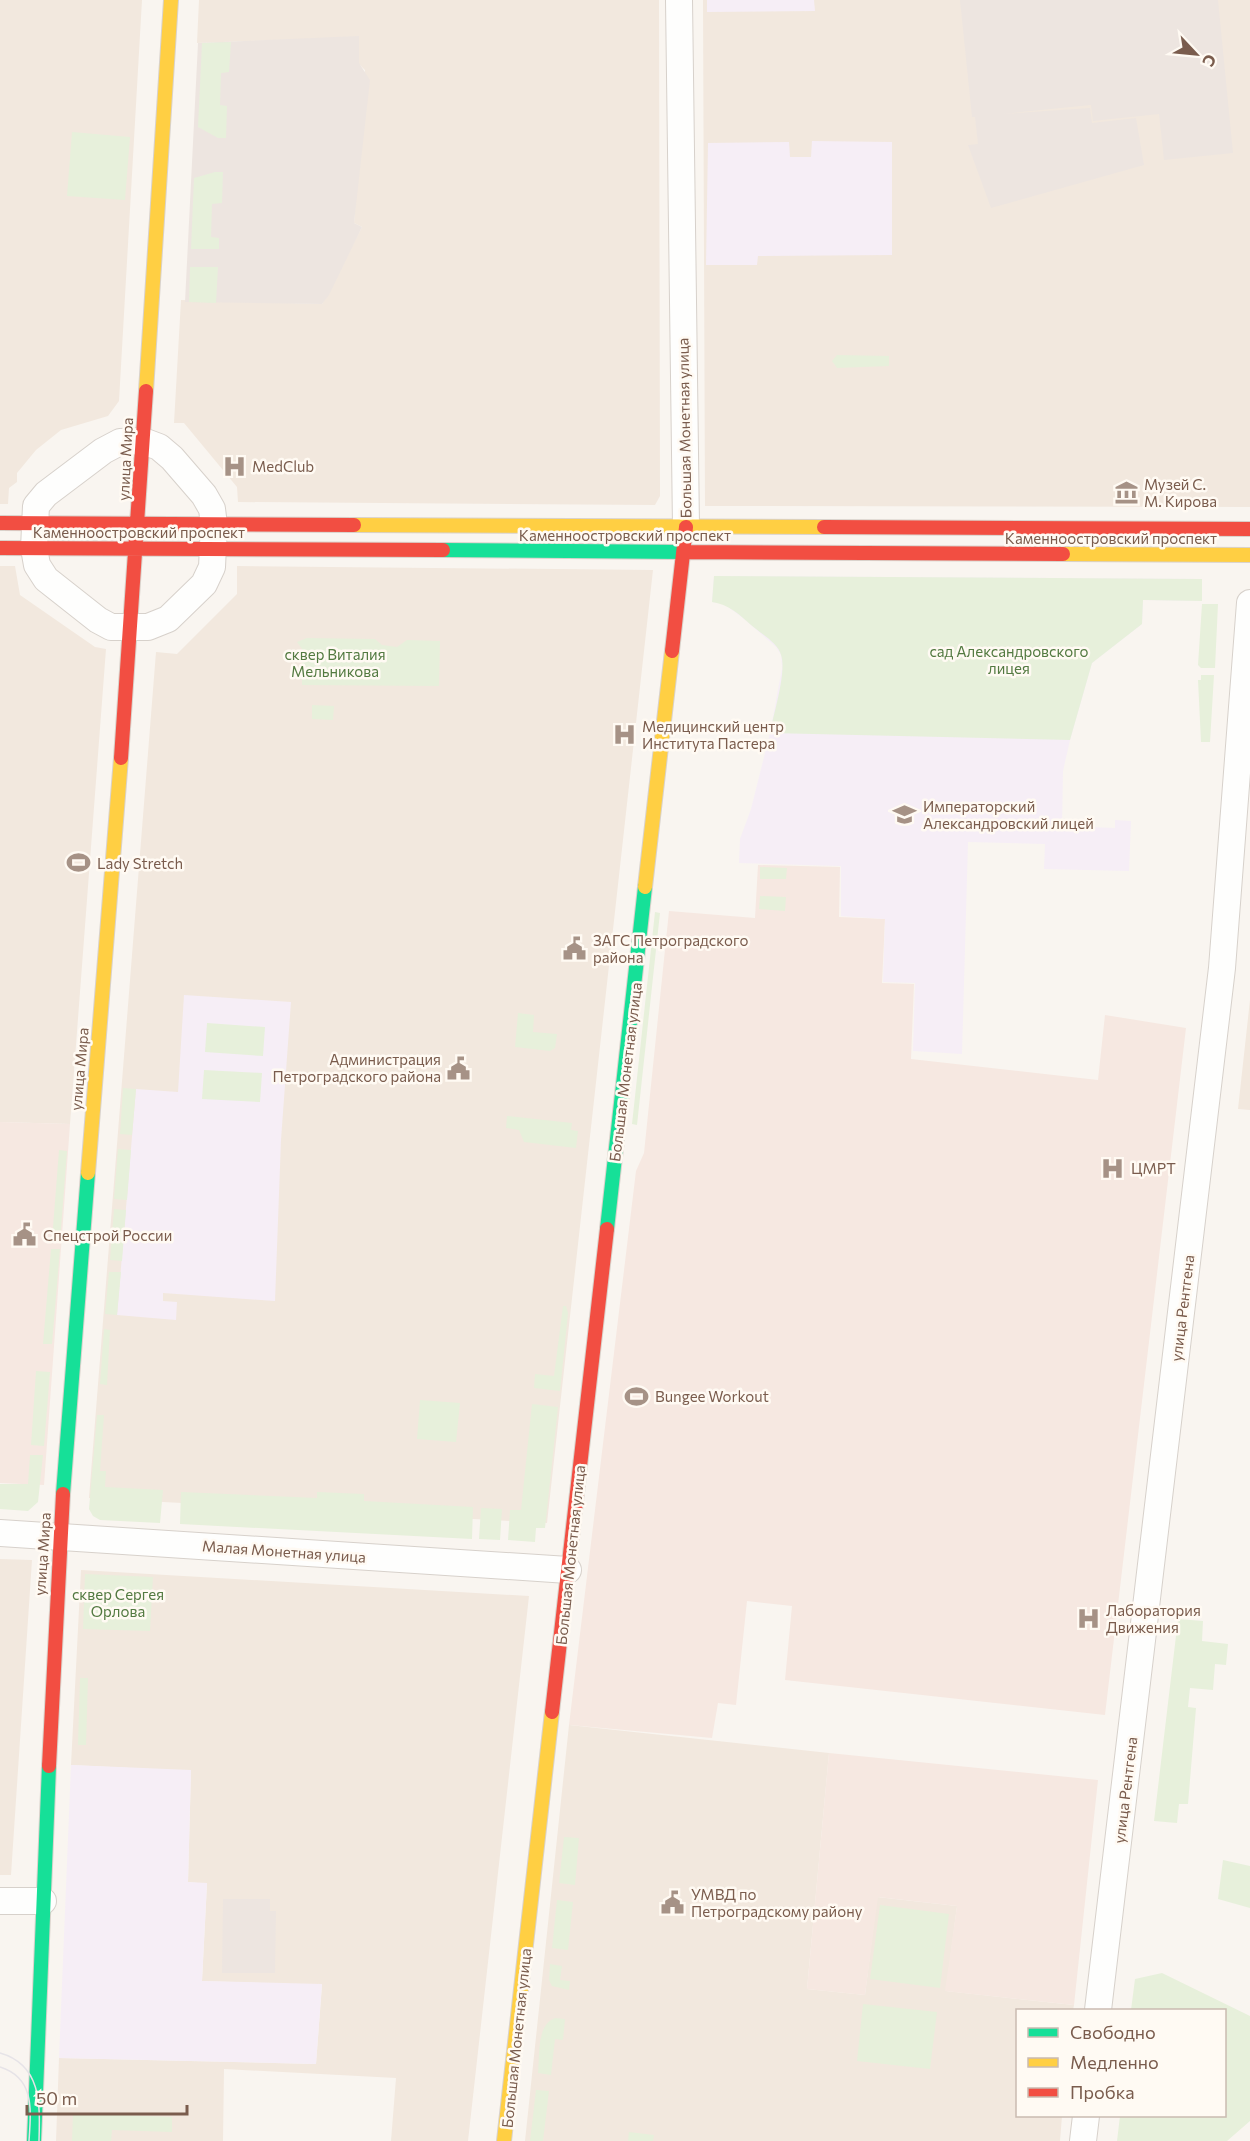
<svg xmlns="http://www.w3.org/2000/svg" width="1250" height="2141" font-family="Commissioner,sans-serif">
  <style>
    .residential { fill: #f2e8de }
    .commercial { fill: #f6e8e1 }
    .industrial { fill: #ede5e0 }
    .education { fill: #f6eef6 }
    .green { fill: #e7f0db }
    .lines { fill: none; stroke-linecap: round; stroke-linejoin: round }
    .street-casing { stroke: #d7d1cb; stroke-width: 28 }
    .fast-casing { stroke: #d9d2cb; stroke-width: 16 }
    .slow-casing { stroke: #d9d2cb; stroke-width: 16 }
    .jam-casing { stroke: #d9d2cb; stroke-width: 16 }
    .street { stroke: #fefefd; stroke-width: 26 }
    .fast { stroke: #16e098; stroke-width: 14 }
    .slow { stroke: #ffcf43; stroke-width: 14 }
    .jam { stroke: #f24e42; stroke-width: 14 }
    .tram { stroke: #e6e3e7; stroke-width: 1.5 }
    .labels { text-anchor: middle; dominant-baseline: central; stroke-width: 5; stroke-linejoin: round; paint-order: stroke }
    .street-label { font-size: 15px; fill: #7a5c4d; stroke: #fffaf3 }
    .poi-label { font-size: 15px; fill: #7a5c4d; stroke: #fffaf3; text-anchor: start }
    .park-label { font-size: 15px; fill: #537a41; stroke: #fffaf3 }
  </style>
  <rect width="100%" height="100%" fill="#f9f5f0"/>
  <path class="residential" d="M 0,0 L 142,0 L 119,401 L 108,416 L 61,430 L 36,450 L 17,473 L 17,482 L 9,488 L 8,504 L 0,504 Z
    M 199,0 L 659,0 L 660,496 L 655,505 L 238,502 L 237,487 L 184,423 L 174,423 L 181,300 L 322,304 L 362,227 L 354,223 L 365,70 L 358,63 L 359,37 L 197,43 Z
    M 703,0 L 1250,0 L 1250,507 L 705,506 Z
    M 0,566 L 15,566 L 20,595 L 95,647 L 106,649 L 70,1124 L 0,1122 Z
    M 237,566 L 653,570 L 547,1523 L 89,1498 L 156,652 L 177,654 L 237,594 Z
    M 1250,1000 L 1250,1110 L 1238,1109 Z
    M 0,1559 L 32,1560 L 11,1875 L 0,1875 Z
    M 81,1570 L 529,1596 L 468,2141 L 391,2141 L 396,2078 L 224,2069 L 223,2141 L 56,2141 L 59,2058 L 316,2064 L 322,1985 L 202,1981 L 207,1884 L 188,1882 L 191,1771 L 71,1765 Z
    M 569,1725 L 829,1753 L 807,1989 L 865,1995 L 877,1897 L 957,1906 L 946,1991 L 1074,2005 L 1073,2010 L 1018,2010 L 1018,2116 L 1062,2116 L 1060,2141 L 525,2141 Z"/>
  <path class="commercial" d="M 758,865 L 840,867 L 839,917 L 885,919 L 882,983 L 914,984 L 911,1059 L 1098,1080 L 1105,1015 L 1186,1028 L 1105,1715 L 785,1680 L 792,1606 L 747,1601 L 736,1705 L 718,1703 L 712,1738 L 569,1725 L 636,1171 L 644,1153 L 669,911 L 755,918 Z
    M 0,1122 L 70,1124 L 44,1485 L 0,1483 Z
    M 829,1753 L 1098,1780 L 1074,2005 L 945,1991 L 957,1906 L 878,1897 L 865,1995 L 807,1989 Z"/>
  <path class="industrial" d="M 960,0 L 1218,0 L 1233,153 L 1164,160 L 1159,114 L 1093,121 L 1091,105 L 1002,114 L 1090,108 L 1092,123 L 1136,118 L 1144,165 L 991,208 L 968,145 L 978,144 L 975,117 L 972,117 Z
    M 359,36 L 359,63 L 370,80 L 354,223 L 362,227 L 329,295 L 322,304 L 185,302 L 198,43 Z
    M 223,1899 L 270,1899 L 270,1911 L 276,1911 L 275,1973 L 222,1973 Z"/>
  <path class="education" d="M 707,0 L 814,0 L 815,11 L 707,12 Z
    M 812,141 L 892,142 L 892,255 L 758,256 L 757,265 L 706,265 L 708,143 L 789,142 L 790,157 L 811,157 Z
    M 714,576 L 1202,579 L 1202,601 L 1143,600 L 1142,624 L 1092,663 L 1070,740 L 1063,771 L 1062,826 L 1115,828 L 1115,820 L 1131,821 L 1129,871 L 1044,869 L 1045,844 L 968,842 L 962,1054 L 913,1051 L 915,983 L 883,982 L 885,919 L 841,916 L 841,866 L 739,863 L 740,839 L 751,809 L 770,733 L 782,668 L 781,655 L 776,647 L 744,619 L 723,603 L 712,602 Z
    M 184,995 L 291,1002 L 281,1140 L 275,1301 L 163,1293 L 163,1301 L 177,1302 L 176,1320 L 117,1315 L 136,1089 L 178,1092 Z
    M 71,1765 L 191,1770 L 188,1882 L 207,1883 L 202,1981 L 322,1984 L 316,2064 L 59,2058 Z"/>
  <path class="green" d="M 231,42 L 229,72 L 221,73 L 220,105 L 227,106 L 226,138 L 218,138 L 198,127 L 202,43 Z
    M 72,132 L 130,137 L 125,200 L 67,196 Z
    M 215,172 L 223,172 L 222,203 L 212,204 L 211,237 L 219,238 L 219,249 L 191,249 L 194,178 Z
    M 190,267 L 218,267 L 216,303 L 189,302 Z
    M 837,355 L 889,356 L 889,366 L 837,368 L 832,361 Z
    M 714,576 L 1202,579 L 1202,601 L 1143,600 L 1142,624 L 1092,663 L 1070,740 L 770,733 C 773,715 787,672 781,655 C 778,643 760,633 751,625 C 740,615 728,604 712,602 Z
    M 1202,604 L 1218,604 L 1215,668 L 1201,668 L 1198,665 Z
    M 307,638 L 375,639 L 382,645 L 397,647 L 407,640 L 440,641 L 439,686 L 302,685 L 302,649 L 297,642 Z
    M 1201,675 L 1214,675 L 1210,742 L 1201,742 L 1198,680 L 1201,680 Z
    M 312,705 L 334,706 L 333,720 L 312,719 Z
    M 760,867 L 787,868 L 786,879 L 760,879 Z
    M 760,896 L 786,897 L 785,911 L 759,909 Z
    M 655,912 L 660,913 L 637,1125 L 632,1124 Z
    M 518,1013 L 534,1015 L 533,1032 L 557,1034 L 555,1048 L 550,1051 L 515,1047 Z
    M 207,1023 L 265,1027 L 263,1056 L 205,1052 Z
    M 204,1070 L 262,1073 L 260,1102 L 202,1099 Z
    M 123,1088 L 136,1089 L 132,1135 L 120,1134 Z
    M 507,1116 L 572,1123 L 571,1130 L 578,1131 L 576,1148 L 524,1142 L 519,1130 L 506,1128 Z
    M 118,1149 L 131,1150 L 127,1200 L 114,1199 Z
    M 59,1150 L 67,1151 L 60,1241 L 52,1240 Z
    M 114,1209 L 126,1210 L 122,1261 L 110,1260 Z
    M 51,1249 L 60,1249 L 52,1344 L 43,1344 Z
    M 109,1272 L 121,1272 L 117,1315 L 105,1314 Z
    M 563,1306 L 566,1306 L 568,1313 L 560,1391 L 534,1388 L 535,1374 L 554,1376 Z
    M 104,1329 L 110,1330 L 107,1385 L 100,1384 Z
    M 36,1371 L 50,1372 L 44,1446 L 31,1445 Z
    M 420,1400 L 460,1403 L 456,1442 L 417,1439 Z
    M 532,1404 L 558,1407 L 545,1528 L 536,1528 L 535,1542 L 508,1540 L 510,1510 L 521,1510 Z
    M 97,1415 L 104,1415 L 100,1471 L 106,1471 L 105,1487 L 163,1490 L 160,1523 L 100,1520 L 93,1516 L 89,1509 Z
    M 30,1455 L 43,1455 L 38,1502 L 28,1511 L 0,1509 L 0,1484 L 28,1484 Z
    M 181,1492 L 317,1498 L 317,1492 L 364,1494 L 364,1501 L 473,1507 L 472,1539 L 180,1524 Z
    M 481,1508 L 502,1509 L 500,1540 L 479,1539 Z
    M 85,1574 L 153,1577 L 150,1631 L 83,1629 Z
    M 1178,1619 L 1203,1621 L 1202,1641 L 1228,1644 L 1226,1665 L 1215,1664 L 1213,1690 L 1190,1688 L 1188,1707 L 1196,1708 L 1188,1804 L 1179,1804 L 1177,1823 L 1154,1821 Z
    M 80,1678 L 88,1678 L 86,1745 L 78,1745 Z
    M 564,1837 L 579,1838 L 575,1885 L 559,1883 Z
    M 1223,1860 L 1250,1866 L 1250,1908 L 1218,1899 Z
    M 557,1900 L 573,1902 L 568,1950 L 552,1948 Z
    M 880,1905 L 949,1914 L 940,1988 L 870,1979 Z
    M 550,1964 L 562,1966 L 560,1980 L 570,1981 L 569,1990 L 552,1986 L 549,1980 Z
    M 1162,1973 L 1250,2016 L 1250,2121 L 1227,2141 L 1117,2141 L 1120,2116 L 1224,2116 L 1224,2010 L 1131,2010 L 1135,1979 Z
    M 863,2004 L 937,2012 L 930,2069 L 857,2061 Z
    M 555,2018 L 565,2019 L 563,2040 L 555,2039 L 551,2075 L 538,2073 C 540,2056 536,2025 555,2018 Z
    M 536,2090 L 549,2091 L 543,2141 L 530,2141 Z
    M 73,2113 L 172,2117 L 172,2132 L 112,2130 L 111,2141 L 72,2141 Z
    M 629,2132 L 654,2135 L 653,2141 L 628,2141 Z"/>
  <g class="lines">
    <defs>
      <path id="street" d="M 679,0 L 686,527
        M 143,441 L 159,447 L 172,458 L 204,495 L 212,509 L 214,525 L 212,567 L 204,584 L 168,619 L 148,627 L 111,627 L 98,620 L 46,579 L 37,565 L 34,548 L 36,506 L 46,494 L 103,451 L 120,442 Z
        M 0,1533 L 568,1570
        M 0,1901 L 43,1901
        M 1098,2010 L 1222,968 L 1250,603
        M 1083,2141 L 1086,2116"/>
      <path id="fast" d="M 443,550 L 686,552
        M 607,1229 L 645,887
        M 63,1494 L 88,1173
        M 34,2141 L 49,1766"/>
      <path id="slow" d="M 146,391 L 171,0
        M 354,525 L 824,527
        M 1063,554 L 1250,555
        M 645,887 L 672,651
        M 88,1173 L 121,758
        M 504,2141 L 552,1712"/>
      <path id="jam" d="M 0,523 L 354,525
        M 824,527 L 1250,529
        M 0,548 L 443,550
        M 686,552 L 1063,554
        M 672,651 L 686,527
        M 121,758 L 146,391
        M 552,1712 L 607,1229
        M 49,1766 L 63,1494"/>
    </defs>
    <use href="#street" class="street-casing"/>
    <use href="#fast" class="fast-casing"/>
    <use href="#slow" class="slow-casing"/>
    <use href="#jam" class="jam-casing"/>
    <use href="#street" class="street"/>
    <use href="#fast" class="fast"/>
    <use href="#slow" class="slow"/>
    <use href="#jam" class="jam"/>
    <path class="tram" d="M 0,2053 C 42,2065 40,2105 39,2141
      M 0,2067 C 35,2078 31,2110 29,2141"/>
  </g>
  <defs>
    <symbol id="hospital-bare" viewBox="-9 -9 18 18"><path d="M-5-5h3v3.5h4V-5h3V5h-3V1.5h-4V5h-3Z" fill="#a69286" stroke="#fffaf3" stroke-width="2.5" paint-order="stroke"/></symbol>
    <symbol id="museum-bare" viewBox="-9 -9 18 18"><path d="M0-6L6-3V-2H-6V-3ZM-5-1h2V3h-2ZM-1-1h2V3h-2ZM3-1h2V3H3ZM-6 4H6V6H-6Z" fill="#a69286" stroke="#fffaf3" stroke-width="2.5" paint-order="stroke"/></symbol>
    <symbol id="university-bare" viewBox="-9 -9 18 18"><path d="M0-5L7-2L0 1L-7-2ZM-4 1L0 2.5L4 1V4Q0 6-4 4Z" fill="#a69286" stroke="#fffaf3" stroke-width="2.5" paint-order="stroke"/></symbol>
    <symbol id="stadium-bare" viewBox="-9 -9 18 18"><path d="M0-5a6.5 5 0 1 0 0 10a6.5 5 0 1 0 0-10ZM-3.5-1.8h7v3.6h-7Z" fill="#a69286" stroke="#fffaf3" stroke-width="2.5" paint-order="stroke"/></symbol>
    <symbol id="civic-bare" viewBox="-9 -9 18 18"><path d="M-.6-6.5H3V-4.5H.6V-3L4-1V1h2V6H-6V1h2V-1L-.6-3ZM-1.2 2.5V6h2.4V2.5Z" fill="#a69286" stroke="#fffaf3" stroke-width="2.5" paint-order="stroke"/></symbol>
  </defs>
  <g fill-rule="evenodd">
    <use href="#hospital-bare" x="218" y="450" width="33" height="33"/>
    <use href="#museum-bare" x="1110" y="476" width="33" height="33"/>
    <use href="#hospital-bare" x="608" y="718" width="33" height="33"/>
    <use href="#university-bare" x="888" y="798" width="33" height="33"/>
    <use href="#stadium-bare" x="62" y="846" width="33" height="33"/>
    <use href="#civic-bare" x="558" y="932" width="33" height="33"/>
    <use href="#civic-bare" x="442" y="1052" width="33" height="33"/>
    <use href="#hospital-bare" x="1096" y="1152" width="33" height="33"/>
    <use href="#civic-bare" x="8" y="1218" width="33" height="33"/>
    <use href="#stadium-bare" x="620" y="1380" width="33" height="33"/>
    <use href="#hospital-bare" x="1072" y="1602" width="33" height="33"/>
    <use href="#civic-bare" x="656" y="1886" width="33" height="33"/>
  </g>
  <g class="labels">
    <g class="street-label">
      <text transform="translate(684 428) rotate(-91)">Большая Монетная улица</text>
      <text transform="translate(125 459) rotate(-87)">улица Мира</text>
      <text x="139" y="532">Каменноостровский проспект</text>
      <text x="625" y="535">Каменноостровский проспект</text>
      <text x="1111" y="538">Каменноостровский проспект</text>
      <text transform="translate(79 1069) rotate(-85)">улица Мира</text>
      <text transform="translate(625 1072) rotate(-83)">Большая Монетная улица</text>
      <text transform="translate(1182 1308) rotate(-83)">улица Рентгена</text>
      <text transform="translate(284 1551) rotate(4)">Малая Монетная улица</text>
      <text transform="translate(42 1554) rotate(-86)">улица Мира</text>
      <text transform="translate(570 1555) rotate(-84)">Большая Монетная улица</text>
      <text transform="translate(1125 1790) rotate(-83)">улица Рентгена</text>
      <text transform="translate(516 2038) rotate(-84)">Большая Монетная улица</text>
    </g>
    <g class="poi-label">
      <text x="252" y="466">MedClub</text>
      <text x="1144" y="484">Музей С.<tspan x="1144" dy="17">М. Кирова</tspan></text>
      <text x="642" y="726">Медицинский центр<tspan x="642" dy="17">Института Пастера</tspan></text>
      <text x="923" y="806">Императорский<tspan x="923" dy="17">Александровский лицей</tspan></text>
      <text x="97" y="863">Lady Stretch</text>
      <text x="593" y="940">ЗАГС Петроградского<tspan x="593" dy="17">района</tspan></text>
      <text x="441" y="1059" text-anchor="end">Администрация<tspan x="441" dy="17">Петроградского района</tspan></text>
      <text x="1131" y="1168">ЦМРТ</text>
      <text x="43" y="1235">Спецстрой России</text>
      <text x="655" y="1396">Bungee Workout</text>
      <text x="1106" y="1610">Лаборатория<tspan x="1106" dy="17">Движения</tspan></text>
      <text x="691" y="1894">УМВД по<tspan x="691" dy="17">Петроградскому району</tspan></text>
    </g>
    <g class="park-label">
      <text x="1009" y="651">сад Александровского<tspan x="1009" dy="17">лицея</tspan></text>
      <text x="335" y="654">сквер Виталия<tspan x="335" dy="17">Мельникова</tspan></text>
      <text x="118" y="1594">сквер Сергея<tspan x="118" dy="17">Орлова</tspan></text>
    </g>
  </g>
  <rect x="1016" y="2009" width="210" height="108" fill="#fffaf3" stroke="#cabbb1" stroke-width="1.5"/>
  <rect x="1028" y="2028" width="30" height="9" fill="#16e098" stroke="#cabbb1" stroke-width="1.5"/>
  <text x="1070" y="2039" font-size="18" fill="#7a5c4d">Свободно</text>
  <rect x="1028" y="2058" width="30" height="9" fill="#ffcf43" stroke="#cabbb1" stroke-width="1.5"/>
  <text x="1070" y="2069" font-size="18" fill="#7a5c4d">Медленно</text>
  <rect x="1028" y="2088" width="30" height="9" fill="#f24e42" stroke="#cabbb1" stroke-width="1.5"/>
  <text x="1070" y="2099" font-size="18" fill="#7a5c4d">Пробка</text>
  <g transform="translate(1196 54) rotate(116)" stroke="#fffaf3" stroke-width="4.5" paint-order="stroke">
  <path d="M0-4.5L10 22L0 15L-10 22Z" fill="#7a5c4d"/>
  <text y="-9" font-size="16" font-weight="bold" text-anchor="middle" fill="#7a5c4d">С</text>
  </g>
  <path d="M27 2105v9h160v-9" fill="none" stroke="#7a5c4d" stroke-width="3"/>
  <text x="36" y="2105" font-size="18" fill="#7a5c4d" stroke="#fffaf3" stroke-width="4.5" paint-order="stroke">50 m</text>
</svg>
